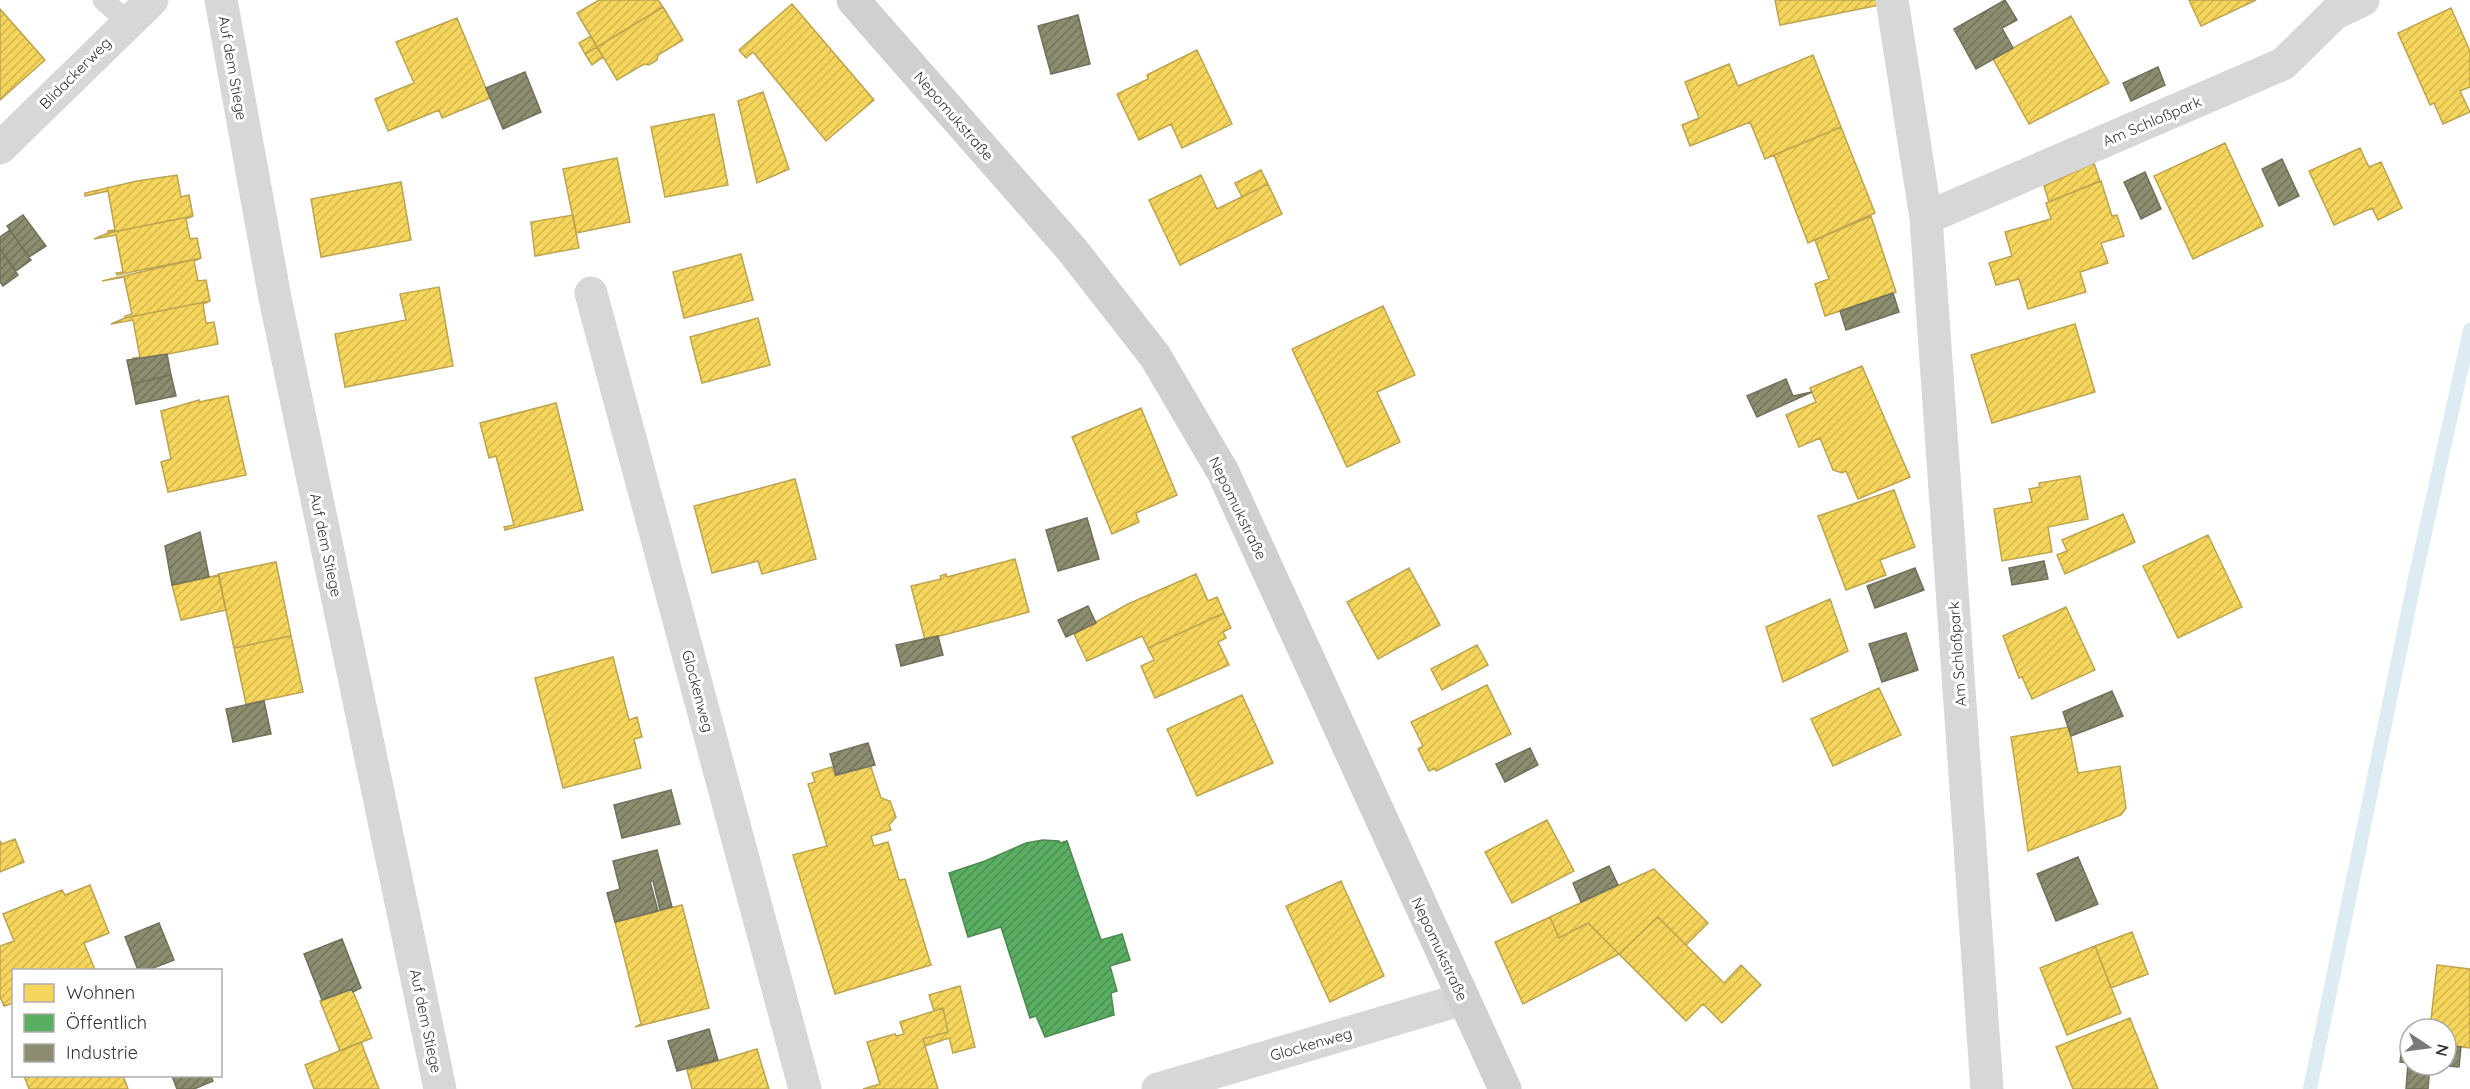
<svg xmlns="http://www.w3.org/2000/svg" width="2470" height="1089" font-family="Quicksand,sans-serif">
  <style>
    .homes { fill: url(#homes-hatch); stroke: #bca450; stroke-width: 1.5 }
    .public { fill: url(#public-hatch); stroke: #4e8953; stroke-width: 1.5 }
    .industry { fill: url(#industry-hatch); stroke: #71715c; stroke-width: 1.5 }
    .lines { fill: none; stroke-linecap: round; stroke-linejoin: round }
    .stream { stroke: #ddebf3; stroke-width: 14 }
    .lane { stroke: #d7d7d7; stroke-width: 21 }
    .street { stroke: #d7d7d7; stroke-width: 33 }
    .secondary { stroke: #d0d0d0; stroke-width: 33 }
    .labels { text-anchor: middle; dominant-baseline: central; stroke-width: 6; stroke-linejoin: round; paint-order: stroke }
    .street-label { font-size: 15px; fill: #333; stroke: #fff }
  </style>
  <defs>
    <pattern id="homes-hatch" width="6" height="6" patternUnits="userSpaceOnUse" patternTransform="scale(1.5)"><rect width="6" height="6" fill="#f6d55c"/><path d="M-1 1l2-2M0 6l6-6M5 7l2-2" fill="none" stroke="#d3b750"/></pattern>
    <pattern id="public-hatch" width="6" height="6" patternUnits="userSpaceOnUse" patternTransform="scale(1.5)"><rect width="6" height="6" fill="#5aae61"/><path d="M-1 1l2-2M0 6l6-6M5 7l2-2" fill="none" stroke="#4b8e51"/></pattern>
    <pattern id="industry-hatch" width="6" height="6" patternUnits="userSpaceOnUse" patternTransform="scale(1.5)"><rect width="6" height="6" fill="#8c8c6e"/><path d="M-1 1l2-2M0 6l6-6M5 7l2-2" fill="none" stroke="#73735b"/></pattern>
  </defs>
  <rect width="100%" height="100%" fill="#fff"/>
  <path class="homes" d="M 599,0 L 658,0 L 663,7 L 597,47 L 577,13 Z
    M 1775,0 L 1879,0 L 1880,5 L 1780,25 Z
    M 2189,0 L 2256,0 L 2201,26 Z
    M 792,4 L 874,100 L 826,141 L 753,52 L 746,58 L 739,50 Z
    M 663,7 L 683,40 L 658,55 L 657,60 L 649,65 L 644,64 L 617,80 L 597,47 Z
    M 2451,8 L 2470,51 L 2470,87 L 2460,91 L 2470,112 L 2443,124 L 2434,103 L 2430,105 L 2398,33 Z
    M 0,9 L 45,60 L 0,100 Z
    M 2071,16 L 2109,83 L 2029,124 L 1993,59 Z
    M 457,18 L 490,98 L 442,118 L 439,110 L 388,131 L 375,99 L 414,83 L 396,42 Z
    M 591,36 L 597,47 L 585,54 L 579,43 Z
    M 597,47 L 603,57 L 592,65 L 585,54 Z
    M 1197,50 L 1232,124 L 1182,148 L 1171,124 L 1139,140 L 1117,94 L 1148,79 L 1147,75 Z
    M 1813,55 L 1841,127 L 1765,159 L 1750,122 L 1690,146 L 1682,125 L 1699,118 L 1685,82 L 1729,64 L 1738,86 Z
    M 763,92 L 789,169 L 757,183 L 738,101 Z
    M 714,114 L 728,185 L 665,197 L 651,127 Z
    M 1841,127 L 1875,213 L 1808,243 L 1774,155 Z
    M 2225,143 L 2263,226 L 2193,259 L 2154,176 Z
    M 2360,148 L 2369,167 L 2381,162 L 2402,208 L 2378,220 L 2372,208 L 2334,225 L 2309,171 Z
    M 617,158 L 630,222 L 576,233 L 563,169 Z
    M 2094,163 L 2100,181 L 2049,202 L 2044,186 Z
    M 1261,170 L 1268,184 L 1242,197 L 1235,183 Z
    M 177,175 L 181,197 L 189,195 L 193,216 L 108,233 L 108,231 L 115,230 L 108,191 L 85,196 L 85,193 L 137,181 Z
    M 1201,175 L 1217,209 L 1268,184 L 1282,214 L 1180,265 L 1149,200 Z
    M 2101,181 L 2112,216 L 2117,215 L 2124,236 L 2101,243 L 2108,263 L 2080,272 L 2086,292 L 2028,309 L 2019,279 L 1996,285 L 1989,263 L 2012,256 L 2005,232 L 2051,219 L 2046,203 Z
    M 401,182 L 411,240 L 321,257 L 311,199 Z
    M 573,215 L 579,248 L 535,256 L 531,222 Z
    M 193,216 L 186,219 L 190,239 L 197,238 L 201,258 L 117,275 L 116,273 L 123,272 L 116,235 L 94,239 L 108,233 Z
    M 1871,216 L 1896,292 L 1825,316 L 1815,284 L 1829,279 L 1815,240 Z
    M 741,254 L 753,300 L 684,318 L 673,272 Z
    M 201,258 L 194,261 L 198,281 L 206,280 L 210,301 L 125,318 L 125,316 L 132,314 L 124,277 L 102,281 Z
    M 439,287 L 453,366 L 345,387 L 335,334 L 406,320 L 400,294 Z
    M 210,301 L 203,304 L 206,323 L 214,322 L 218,344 L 134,361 L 133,358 L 140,357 L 133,320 L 111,324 L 125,318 Z
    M 1383,306 L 1415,375 L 1377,392 L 1400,442 L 1347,467 L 1292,349 Z
    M 758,318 L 770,365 L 702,383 L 690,337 Z
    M 2075,324 L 2095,392 L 1992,423 L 1971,355 Z
    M 1862,366 L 1910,477 L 1858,499 L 1846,471 L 1842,473 L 1833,470 L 1820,438 L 1799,447 L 1786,415 L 1816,402 L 1810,388 Z
    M 228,396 L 246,475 L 168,492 L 161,462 L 171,459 L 161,411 L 199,400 L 199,402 Z
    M 556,403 L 583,510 L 505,530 L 504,527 L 514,525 L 496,456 L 489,458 L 480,423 Z
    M 1141,408 L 1177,495 L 1136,513 L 1139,522 L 1112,534 L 1072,437 Z
    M 2080,476 L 2088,519 L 2048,527 L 2052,552 L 2002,561 L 1994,509 L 2032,502 L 2029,489 L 2040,487 L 2039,483 Z
    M 795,479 L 816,559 L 762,574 L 758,561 L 712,573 L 694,506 Z
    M 1894,490 L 1915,547 L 1880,560 L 1886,575 L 1846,590 L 1818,516 Z
    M 2123,514 L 2135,542 L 2065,574 L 2057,555 L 2067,551 L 2062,540 Z
    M 2208,535 L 2242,607 L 2178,638 L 2143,566 Z
    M 1015,559 L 1029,612 L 925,640 L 911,586 L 941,579 L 940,576 L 946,574 L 947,577 Z
    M 276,562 L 291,636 L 234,648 L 218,574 Z
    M 1409,568 L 1440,625 L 1378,659 L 1347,602 Z
    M 1196,574 L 1208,601 L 1217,597 L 1224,613 L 1148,648 L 1142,636 L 1087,661 L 1074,634 L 1128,604 Z
    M 219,575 L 226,610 L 181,620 L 172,585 Z
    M 1830,599 L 1848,651 L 1783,682 L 1766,627 Z
    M 2066,607 L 2095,670 L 2032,699 L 2022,677 L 2019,678 L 2003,636 Z
    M 1224,613 L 1231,628 L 1223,632 L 1226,638 L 1218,642 L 1229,665 L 1155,698 L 1141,666 L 1154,660 L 1148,648 Z
    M 291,636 L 303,692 L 246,704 L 234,648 Z
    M 1477,645 L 1488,665 L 1442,690 L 1431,669 Z
    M 613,657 L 629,720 L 637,717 L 642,737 L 634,739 L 641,768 L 563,788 L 535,678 Z
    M 1487,685 L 1511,734 L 1436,771 L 1434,768 L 1429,771 L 1418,749 L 1423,746 L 1411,722 Z
    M 1879,688 L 1901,735 L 1833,766 L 1811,719 Z
    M 1242,695 L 1273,763 L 1197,796 L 1167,729 Z
    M 2069,727 L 2078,773 L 2120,766 L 2126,808 L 2121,815 L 2028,851 L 2011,737 Z
    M 870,764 L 881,798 L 890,801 L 896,817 L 889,825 L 891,830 L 871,836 L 874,846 L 888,842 L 899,880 L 905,879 L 931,965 L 835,994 L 793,855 L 827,846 L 808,784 L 815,782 L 812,773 L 832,767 L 835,776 Z
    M 1547,820 L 1574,871 L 1512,903 L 1485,852 Z
    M 15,839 L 24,862 L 0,872 L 0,841 L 2,844 Z
    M 1654,869 L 1708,923 L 1686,945 L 1658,917 L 1619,954 L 1588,923 L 1559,938 L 1550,917 Z
    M 1341,881 L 1384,976 L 1330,1002 L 1286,906 Z
    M 90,885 L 109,933 L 84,943 L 95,970 L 14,970 L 14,1003 L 4,1006 L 0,997 L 0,946 L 14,941 L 3,914 L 62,890 L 65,895 Z
    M 682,905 L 709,1008 L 635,1027 L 641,1024 L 615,922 Z
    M 1550,917 L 1559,938 L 1588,923 L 1619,954 L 1523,1004 L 1495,942 Z
    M 1658,917 L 1724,983 L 1741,965 L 1761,985 L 1722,1023 L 1703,1004 L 1686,1021 L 1619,954 Z
    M 2132,932 L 2148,974 L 2111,988 L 2095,946 Z
    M 2095,946 L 2121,1013 L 2067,1035 L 2040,968 Z
    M 2437,965 L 2470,969 L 2470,1048 L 2446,1045 L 2446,1029 L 2430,1029 Z
    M 960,986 L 975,1047 L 953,1053 L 949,1038 L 925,1046 L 923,1039 L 948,1032 L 943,1008 L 934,1011 L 929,995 Z
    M 352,989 L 372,1038 L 340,1051 L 320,1001 Z
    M 943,1008 L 948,1032 L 923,1039 L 938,1089 L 863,1089 L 880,1084 L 867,1042 L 895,1034 L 896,1036 L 904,1034 L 900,1022 Z
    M 2130,1018 L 2158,1089 L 2073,1089 L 2056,1047 Z
    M 361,1042 L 379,1089 L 314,1089 L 305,1065 Z
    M 757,1049 L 769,1089 L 692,1089 L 687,1070 Z
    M 24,1076 L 123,1076 L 128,1089 L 29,1089 Z"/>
  <path class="public" d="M 1043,840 L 1059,841 L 1060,843 L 1067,841 L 1101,940 L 1122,934 L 1130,960 L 1110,966 L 1117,991 L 1111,993 L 1114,1015 L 1045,1037 L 1036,1016 L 1030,1018 L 1001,927 L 968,937 L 949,873 L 985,861 L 1026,843 Z"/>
  <path class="industry" d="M 2005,0 L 2017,20 L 2002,28 L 2013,48 L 1976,69 L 1954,29 Z
    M 1078,15 L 1090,64 L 1051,74 L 1038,26 Z
    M 2158,67 L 2165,85 L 2131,101 L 2123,83 Z
    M 525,72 L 541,112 L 503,129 L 486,88 Z
    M 2282,159 L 2299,196 L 2279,206 L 2262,169 Z
    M 2145,172 L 2161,209 L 2141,219 L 2124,182 Z
    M 23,215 L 46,246 L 29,257 L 7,226 Z
    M 10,230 L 31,260 L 16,271 L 0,249 L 0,237 Z
    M 0,249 L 18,275 L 3,286 L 0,282 Z
    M 1893,293 L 1899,312 L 1846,330 L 1840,311 Z
    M 167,354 L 171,375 L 132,384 L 127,360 Z
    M 171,375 L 176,396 L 136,404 L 132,384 Z
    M 1786,379 L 1793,396 L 1812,392 L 1757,417 L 1747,396 Z
    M 1087,518 L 1099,559 L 1058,571 L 1046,530 Z
    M 200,532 L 209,577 L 172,585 L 165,546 Z
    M 2044,561 L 2048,579 L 2012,585 L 2009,568 Z
    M 1915,568 L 1924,590 L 1875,608 L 1867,586 Z
    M 1088,606 L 1096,623 L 1066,637 L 1058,620 Z
    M 1906,633 L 1918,670 L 1882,682 L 1869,644 Z
    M 938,636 L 943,655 L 901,666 L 896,645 Z
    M 2112,691 L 2123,716 L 2071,736 L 2063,712 Z
    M 264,701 L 271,734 L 233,742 L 226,709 Z
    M 868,743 L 875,765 L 836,775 L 830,754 Z
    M 1530,748 L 1538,765 L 1505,782 L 1496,764 Z
    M 671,790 L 680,824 L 622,838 L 614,805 Z
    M 657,850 L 672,907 L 660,910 L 653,881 L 650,881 L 658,911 L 615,922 L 607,893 L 620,889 L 613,861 Z
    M 2078,857 L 2098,904 L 2056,921 L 2037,874 Z
    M 1609,866 L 1618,885 L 1581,902 L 1573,883 Z
    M 159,923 L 174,960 L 148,970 L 138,970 L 125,937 Z
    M 342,939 L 361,988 L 353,992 L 352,989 L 322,1000 L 304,954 Z
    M 709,1029 L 718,1060 L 677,1071 L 668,1041 Z
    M 2403,1040 L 2410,1041 L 2410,1063 L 2400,1062 Z
    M 2446,1045 L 2461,1047 L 2459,1067 L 2432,1065 L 2446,1065 Z
    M 2408,1063 L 2410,1065 L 2430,1065 L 2428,1089 L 2406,1089 Z
    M 172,1076 L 211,1076 L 213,1081 L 194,1089 L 177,1089 Z"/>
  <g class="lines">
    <path class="stream" d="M 2310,1089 L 2415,578 L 2470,330"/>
    <path class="lane" d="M 103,0 L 127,21"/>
    <path class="street" d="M 221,0 L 275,298 L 440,1089
      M 1892,0 L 1926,218 L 1987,1089
      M 0,148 L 152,0
      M 1926,218 L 2283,64 L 2334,14 L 2363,0
      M 591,293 L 805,1089
      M 1158,1089 L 1463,999"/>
    <path class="secondary" d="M 853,0 L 1073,251 L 1155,356 L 1223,472 L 1505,1089"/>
  </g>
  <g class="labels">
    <g class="street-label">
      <text transform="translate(233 68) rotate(80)">Auf dem Stiege</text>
      <text transform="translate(75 73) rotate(-45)">Blidackerweg</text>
      <text transform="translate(954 116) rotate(49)">Nepomukstraße</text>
      <text transform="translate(2152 121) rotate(-23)">Am Schloßpark</text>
      <text transform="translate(1238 508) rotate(64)">Nepomukstraße</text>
      <text transform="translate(326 545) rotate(78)">Auf dem Stiege</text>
      <text transform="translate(1957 654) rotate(-94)">Am Schloßpark</text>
      <text transform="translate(698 691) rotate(75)">Glockenweg</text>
      <text transform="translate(1440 949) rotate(65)">Nepomukstraße</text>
      <text transform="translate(426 1021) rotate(78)">Auf dem Stiege</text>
      <text transform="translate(1311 1044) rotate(-16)">Glockenweg</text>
    </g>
  </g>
  <rect x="12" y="969" width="210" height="108" fill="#ffffff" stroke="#adadad" stroke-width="1.5"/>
  <rect x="24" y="984" width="30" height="18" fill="#f6d55c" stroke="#adadad" stroke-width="1.5"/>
  <text x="66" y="999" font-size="18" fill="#333333">Wohnen</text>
  <rect x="24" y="1014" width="30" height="18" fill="#5aae61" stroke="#adadad" stroke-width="1.5"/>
  <text x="66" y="1029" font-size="18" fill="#333333">Öffentlich</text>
  <rect x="24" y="1044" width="30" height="18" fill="#8c8c6e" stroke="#adadad" stroke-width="1.5"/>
  <text x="66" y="1059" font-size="18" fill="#333333">Industrie</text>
  <g transform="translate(2428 1047) rotate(103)"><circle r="28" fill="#ffffff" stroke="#adadad" stroke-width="1.5"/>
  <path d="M0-4.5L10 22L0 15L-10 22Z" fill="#7a7a7a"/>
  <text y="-9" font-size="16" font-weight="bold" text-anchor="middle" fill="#333333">N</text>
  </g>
</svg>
